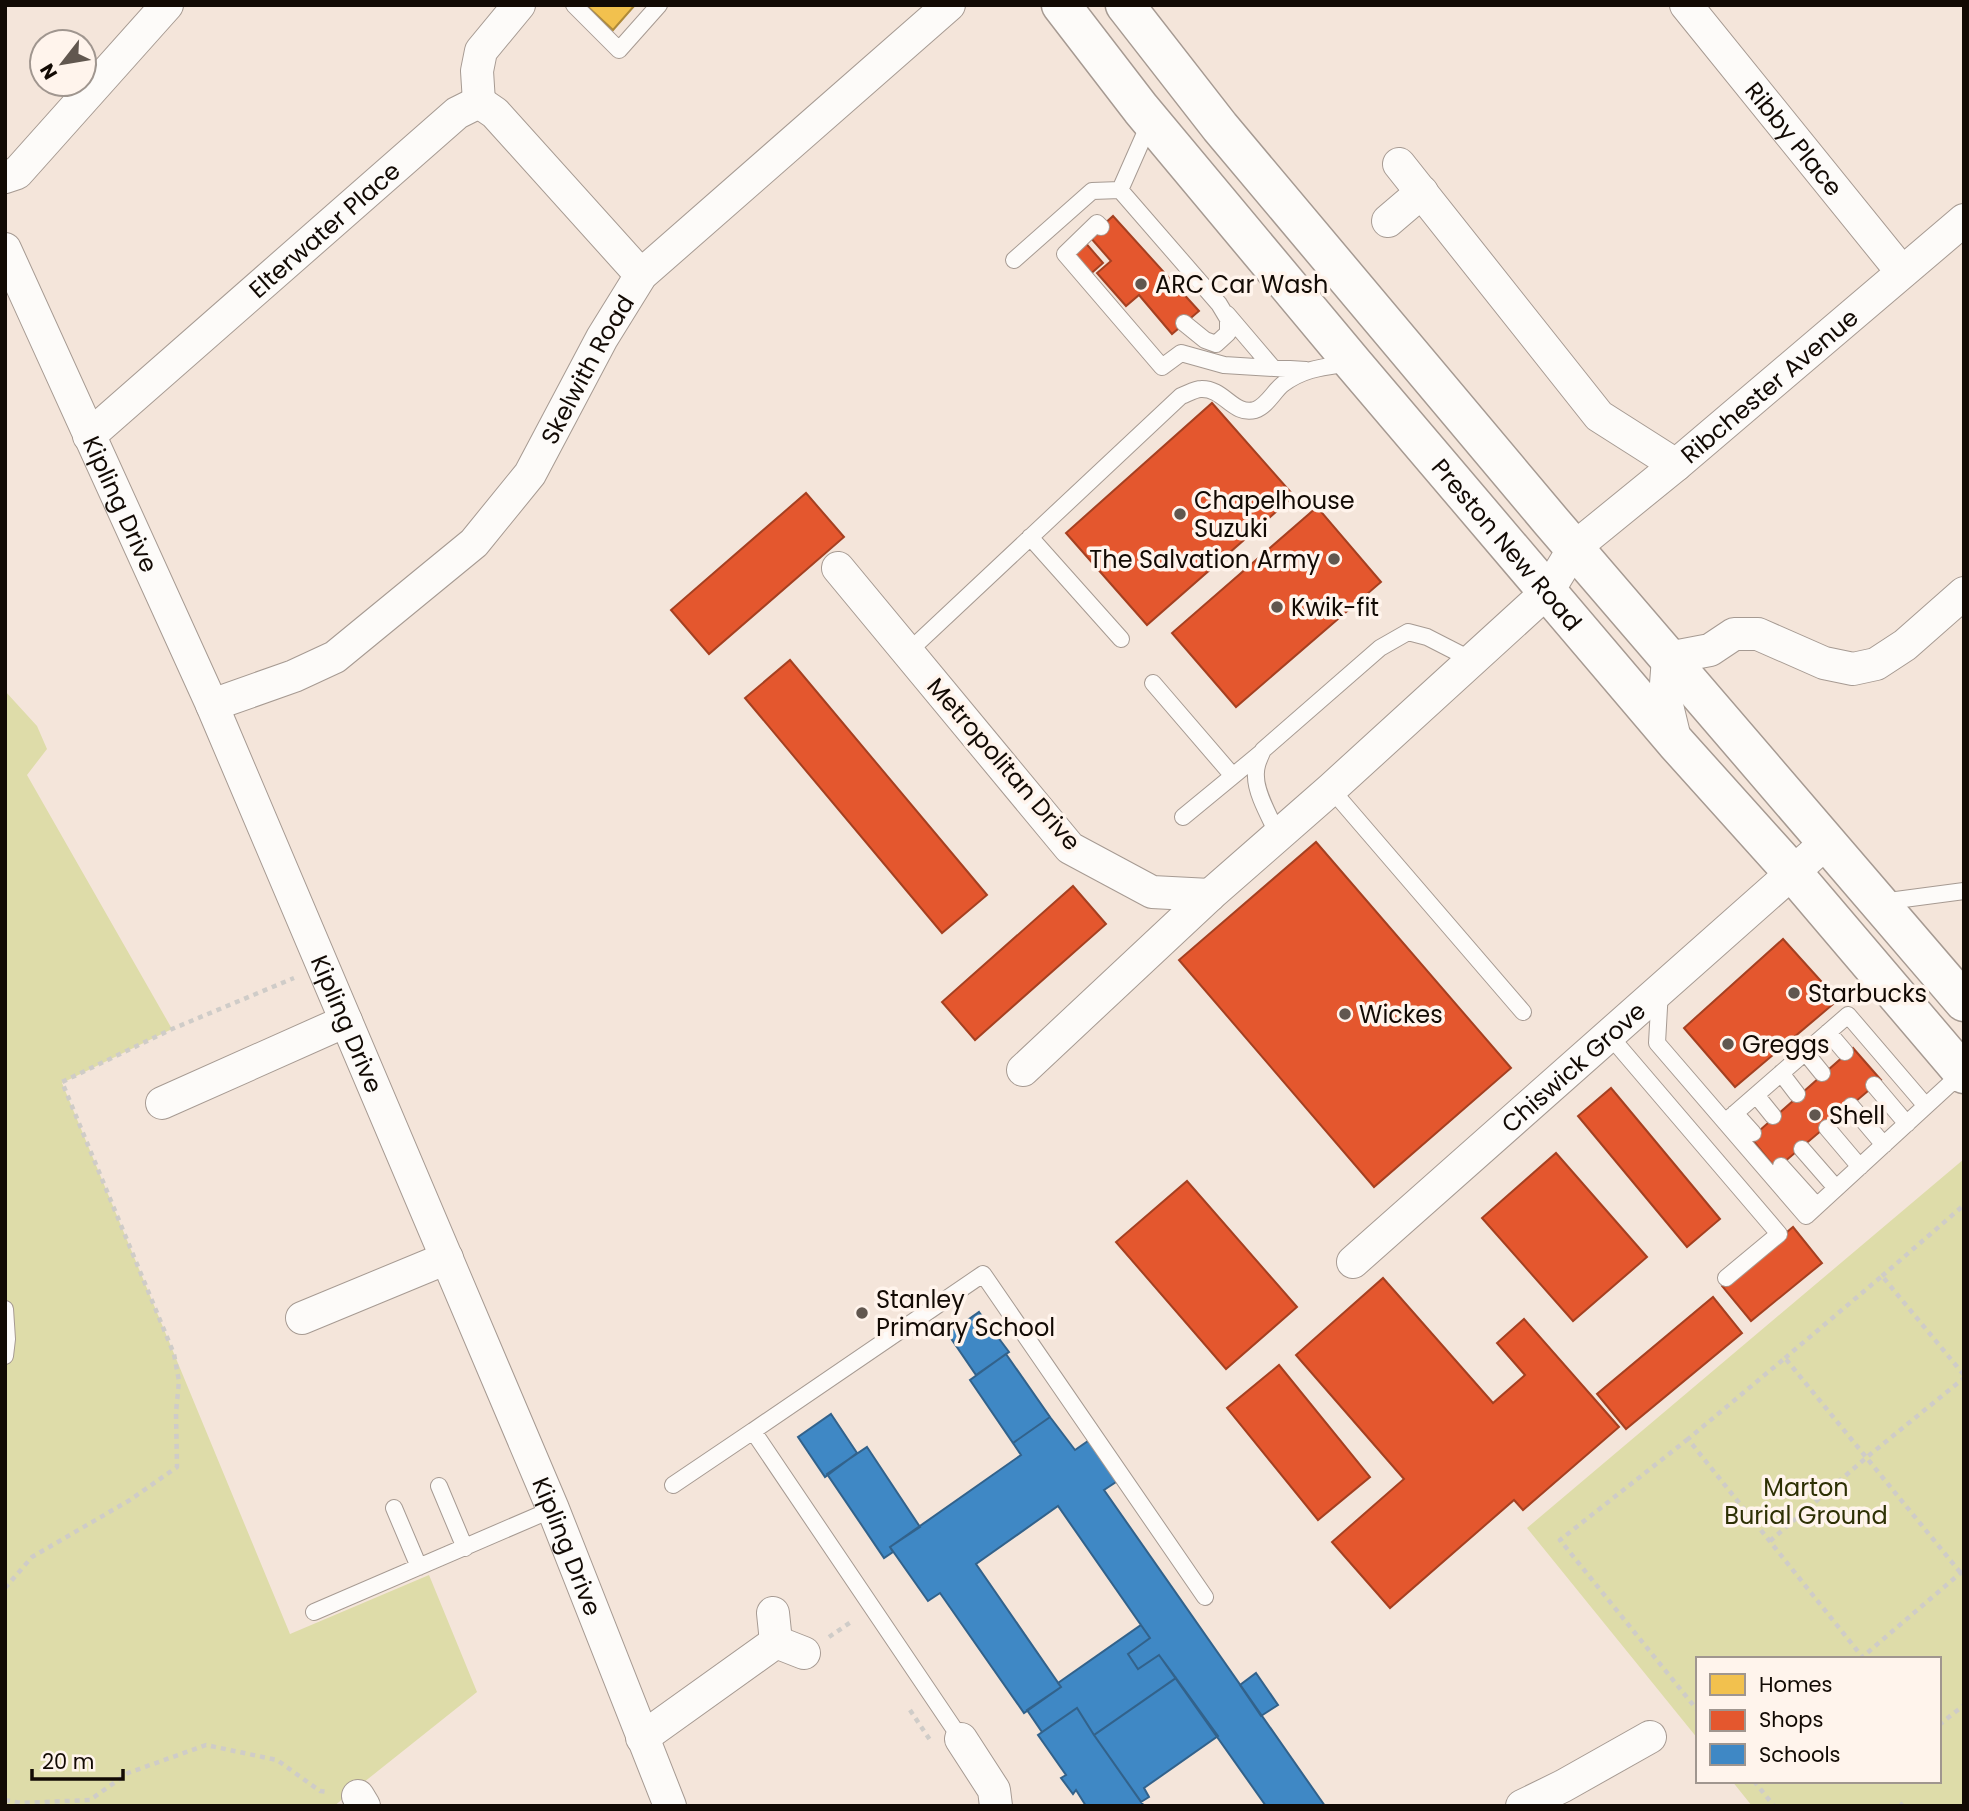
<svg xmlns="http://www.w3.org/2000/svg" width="1969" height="1811" font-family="Poppins,sans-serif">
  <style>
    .green { fill: #dedca9 }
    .homes { fill: #f2c14e; stroke: #af8a38; stroke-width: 2 }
    .shops { fill: #e4572e; stroke: #a54021; stroke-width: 2 }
    .schools { fill: #3f88c5; stroke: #32628b; stroke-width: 2 }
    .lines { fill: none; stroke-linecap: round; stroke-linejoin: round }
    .service-casing { stroke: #a69a92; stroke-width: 18 }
    .minor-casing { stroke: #a69a92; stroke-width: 34 }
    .trunk-casing { stroke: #a69a92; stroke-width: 41 }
    .path { stroke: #cfccc8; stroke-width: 4.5; stroke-dasharray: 5 5; stroke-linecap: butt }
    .service { stroke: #fdfbf9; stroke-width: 16 }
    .minor { stroke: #fdfbf9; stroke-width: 32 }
    .trunk { stroke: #fdfbf9; stroke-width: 38 }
    .poi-dot { fill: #61574f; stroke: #fff4ec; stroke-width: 2.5 }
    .labels { text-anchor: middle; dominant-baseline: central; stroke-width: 7; stroke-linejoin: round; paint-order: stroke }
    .street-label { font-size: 24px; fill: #120a04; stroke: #fff4ec }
    .poi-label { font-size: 24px; fill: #120a04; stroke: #fff4ec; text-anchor: start }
    .park-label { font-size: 24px; fill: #2d3004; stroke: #fff4ec }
  </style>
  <rect width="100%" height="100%" fill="#f4e5da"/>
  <path class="green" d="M 5,691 L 37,726 L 47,749 L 27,775 L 172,1029 L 62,1083 L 290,1634 L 429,1575 L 477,1692 L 334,1806 L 5,1806 Z
    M 1964,1159 L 1964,1806 L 1752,1806 L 1732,1781 L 1939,1781 L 1939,1659 L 1698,1659 L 1698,1739 L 1527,1528 Z"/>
  <path class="homes" d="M 586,5 L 635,5 L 613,30 Z"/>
  <path class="shops" d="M 1113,216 L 1199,311 L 1172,334 L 1139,295 L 1126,306 L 1097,273 L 1111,261 L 1090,237 Z
    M 1083,240 L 1103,263 L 1087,277 L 1067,255 Z
    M 1212,403 L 1294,496 L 1147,625 L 1066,533 Z
    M 806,493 L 844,537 L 709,654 L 671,610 Z
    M 1317,507 L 1381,582 L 1236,707 L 1172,633 Z
    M 790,660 L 987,895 L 942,933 L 745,698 Z
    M 1316,842 L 1511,1068 L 1374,1187 L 1179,960 Z
    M 1073,886 L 1106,924 L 975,1040 L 942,1002 Z
    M 1783,939 L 1838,1000 L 1735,1087 L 1684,1028 Z
    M 1853,1048 L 1881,1080 L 1776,1169 L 1751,1138 Z
    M 1611,1088 L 1720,1219 L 1687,1247 L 1578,1116 Z
    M 1556,1153 L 1647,1257 L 1573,1321 L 1482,1218 Z
    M 1187,1181 L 1297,1307 L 1226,1369 L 1116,1242 Z
    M 1793,1227 L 1822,1263 L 1751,1321 L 1722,1286 Z
    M 1383,1278 L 1493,1403 L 1525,1375 L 1497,1343 L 1524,1319 L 1619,1427 L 1523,1510 L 1514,1500 L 1390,1608 L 1332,1542 L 1404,1479 L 1296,1355 Z
    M 1713,1297 L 1742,1333 L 1626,1429 L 1597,1394 Z
    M 1279,1365 L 1370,1477 L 1318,1520 L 1227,1408 Z"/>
  <path class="schools" d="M 979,1312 L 1009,1352 L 976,1375 L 948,1334 Z
    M 1006,1354 L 1050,1417 L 1013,1443 L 970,1380 Z
    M 831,1414 L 857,1453 L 825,1477 L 798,1437 Z
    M 1050,1417 L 1075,1450 L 1091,1439 L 1119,1480 L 1104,1490 L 1325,1806 L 1266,1806 L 1159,1655 L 1138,1669 L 1128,1654 L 1150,1638 L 1058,1506 L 976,1564 L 1061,1687 L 1024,1713 L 940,1593 L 928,1601 L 890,1547 L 1021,1455 L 1013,1443 Z
    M 867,1447 L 920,1527 L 890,1547 L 893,1552 L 884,1558 L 827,1474 Z
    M 1141,1625 L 1150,1638 L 1128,1654 L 1138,1669 L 1159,1655 L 1176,1678 L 1094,1735 L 1077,1708 L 1042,1732 L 1027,1710 L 1061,1687 L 1058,1683 Z
    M 1256,1673 L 1278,1705 L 1261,1716 L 1240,1685 Z
    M 1176,1678 L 1218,1736 L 1144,1788 L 1149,1797 L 1141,1802 L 1094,1735 Z
    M 1077,1708 L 1094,1735 L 1144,1806 L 1086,1806 L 1076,1790 L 1073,1794 L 1061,1778 L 1066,1775 L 1038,1735 Z"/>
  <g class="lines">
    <defs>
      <path id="service" d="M 574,5 L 619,50 L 659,5
        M 1120,190 L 1219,304 L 1228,319 L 1228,333 L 1216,344 L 1205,340 L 1184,323
        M 1120,190 L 1150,122
        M 1101,227 L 1097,223 L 1065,254 L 1162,367 L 1181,353 L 1224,365 L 1306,370
        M 1014,260 L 1092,191 L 1120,190
        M 1227,314 L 1273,368
        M 1030,537 L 1121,639
        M 908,652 L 1181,396 C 1187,394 1195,389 1201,389 C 1224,388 1233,416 1255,410 C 1267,406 1274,391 1283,384 C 1304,368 1325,367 1350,363
        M 1153,683 L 1233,776
        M 1331,789 L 1523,1012
        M 1183,817 L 1262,752
        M 1278,835 C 1271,819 1256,794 1256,777 C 1255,767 1259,759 1263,750 L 1380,648 L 1408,632 L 1427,637 L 1472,660
        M 1881,902 L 1964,891
        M 1660,990 L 1657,1043 L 1806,1216 L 1952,1082 L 1964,1084
        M 1828,1032 L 1845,1052
        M 1609,1035 L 1779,1234 L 1726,1278
        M 1805,1052 L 1822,1073
        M 1781,1073 L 1797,1094
        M 1874,1085 L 1907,1124
        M 1756,1095 L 1773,1116
        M 1851,1106 L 1884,1145
        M 1735,1113 L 1753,1133
        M 1725,1122 L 1848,1015 L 1926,1106
        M 1827,1128 L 1860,1167
        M 1802,1149 L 1836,1188
        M 1781,1166 L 1817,1206
        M 5,1309 L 7,1339 L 5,1356
        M 753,1431 L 983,1274 L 1205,1597
        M 673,1485 L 753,1431 L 961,1739
        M 439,1486 L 465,1548
        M 394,1508 L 419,1567
        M 314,1612 L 553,1509"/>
      <g id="minor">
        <path id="s1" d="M 1686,5 L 1902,272"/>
        <path d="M 479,102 L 495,113 L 641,275"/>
        <path d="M 479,102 L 477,71 L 481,51 L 519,5"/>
        <path d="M 1399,164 L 1599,416 L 1676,465"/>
        <path d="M 5,177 L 17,173 L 167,5"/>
        <path d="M 1388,221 L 1422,192"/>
        <path id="s2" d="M 5,249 L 212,705 L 553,1509 L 670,1806"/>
        <path id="s3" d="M 89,436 L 457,113 L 479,102"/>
        <path d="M 838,568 L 1070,848 L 1152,892 L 1210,895"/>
        <path id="s4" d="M 212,705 L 294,676 L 335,657 L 474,543 L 530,474 L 602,338 L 641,275 L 949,5"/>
        <path d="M 1676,743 L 1665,697 L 1668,658 L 1710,650 L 1734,634 L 1758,634 L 1824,663 L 1853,669 L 1876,664 L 1905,645 L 1964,593"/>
        <path id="s5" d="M 1023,1070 L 1210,895 L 1331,789 L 1548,591 L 1574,548 L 1676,465 L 1964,220"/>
        <path d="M 162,1103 L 346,1021"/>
        <path id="s6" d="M 1353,1262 L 1827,842"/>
        <path d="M 302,1318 L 447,1258"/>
        <path d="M 773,1613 L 776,1642"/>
        <path d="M 642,1738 L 776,1642 L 804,1653"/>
        <path d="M 961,1739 L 994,1790 L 996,1806"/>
        <path d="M 358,1796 L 364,1806"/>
        <path d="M 1522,1806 L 1563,1786 L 1650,1737"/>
      </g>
      <g id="trunk">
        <path id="s7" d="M 1061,5 L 1141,109 L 1353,363 L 1676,743 L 1793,873 L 1964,1074"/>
        <path d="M 1125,5 L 1220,127 L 1550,520 L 1964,1002"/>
      </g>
    </defs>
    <use href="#service" class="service-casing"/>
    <use href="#minor" class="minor-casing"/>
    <use href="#trunk" class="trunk-casing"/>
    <path class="path" d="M 1882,1276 L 1964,1205
      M 1785,1358 L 1882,1276 L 1964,1375
      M 1688,1439 L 1560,1540 L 1698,1711
      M 1770,1541 L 1867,1457 L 1964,1378
      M 5,1588 L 32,1557 L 130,1500 L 177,1467 L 176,1412 L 179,1381 L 174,1354 L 62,1082 L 172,1029 L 294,978
      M 829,1637 L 851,1622 L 853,1624
      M 1860,1659 L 1964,1570
      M 1864,1659 L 1688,1439 L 1785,1358 L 1964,1577
      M 910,1710 L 930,1740
      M 1939,1725 L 1964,1705
      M 1754,1781 L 1774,1806
      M 5,1800 L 21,1803 L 90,1800 L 128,1773 L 206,1745 L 277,1760 L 320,1791 L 329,1792
      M 1900,1806 L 1903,1803"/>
    <use href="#service" class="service"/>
    <use href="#minor" class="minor"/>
    <use href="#trunk" class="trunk"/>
  </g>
  <g class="poi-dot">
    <circle cx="1141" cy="284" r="7"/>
    <circle cx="1180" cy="514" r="7"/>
    <circle cx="1334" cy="559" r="7"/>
    <circle cx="1277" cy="607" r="7"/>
    <circle cx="1794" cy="993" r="7"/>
    <circle cx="1345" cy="1014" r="7"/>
    <circle cx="1728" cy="1044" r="7"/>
    <circle cx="1815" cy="1115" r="7"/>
    <circle cx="862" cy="1313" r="7"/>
  </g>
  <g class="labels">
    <g class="street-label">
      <text stroke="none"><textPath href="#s1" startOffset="172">Ribby Place</textPath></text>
      <text stroke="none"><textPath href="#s3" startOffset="313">Elterwater Place</textPath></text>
      <text stroke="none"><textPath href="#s4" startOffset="520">Skelwith Road</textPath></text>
      <text stroke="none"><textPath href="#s5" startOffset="1015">Ribchester Avenue</textPath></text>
      <text stroke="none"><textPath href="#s2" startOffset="280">Kipling Drive</textPath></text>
      <text stroke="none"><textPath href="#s7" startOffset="700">Preston New Road</textPath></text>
      <text transform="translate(1004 764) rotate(49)">Metropolitan Drive</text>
      <text stroke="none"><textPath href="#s2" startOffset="847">Kipling Drive</textPath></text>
      <text stroke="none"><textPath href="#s6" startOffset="294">Chiswick Grove</textPath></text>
      <text stroke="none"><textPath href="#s2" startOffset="1414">Kipling Drive</textPath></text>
    </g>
    <g class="poi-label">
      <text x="1155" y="284">ARC Car Wash</text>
      <text x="1194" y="500">Chapelhouse<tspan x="1194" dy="28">Suzuki</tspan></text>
      <text x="1320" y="559" text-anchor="end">The Salvation Army</text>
      <text x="1291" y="607">Kwik-fit</text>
      <text x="1808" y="993">Starbucks</text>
      <text x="1359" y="1014">Wickes</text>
      <text x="1742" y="1044">Greggs</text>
      <text x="1829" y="1115">Shell</text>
      <text x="876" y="1299">Stanley<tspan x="876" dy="28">Primary School</tspan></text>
    </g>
    <g class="park-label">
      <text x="1806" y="1487">Marton<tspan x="1806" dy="28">Burial Ground</tspan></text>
    </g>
  </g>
  <rect width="1969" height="1811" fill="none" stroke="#120a04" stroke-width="14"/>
  <rect x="1696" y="1657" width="245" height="126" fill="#fff4ec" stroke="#a0968f" stroke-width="2"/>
  <rect x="1710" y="1674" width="35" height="21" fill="#f2c14e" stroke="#a0968f" stroke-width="2"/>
  <text x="1759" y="1692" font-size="21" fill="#120a04">Homes</text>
  <rect x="1710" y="1710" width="35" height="21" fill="#e4572e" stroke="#a0968f" stroke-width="2"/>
  <text x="1759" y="1727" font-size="21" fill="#120a04">Shops</text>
  <rect x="1710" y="1744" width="35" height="21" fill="#3f88c5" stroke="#a0968f" stroke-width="2"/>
  <text x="1759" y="1762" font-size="21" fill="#120a04">Schools</text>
  <g transform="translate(63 63) rotate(239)"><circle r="33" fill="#fff4ec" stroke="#a0968f" stroke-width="2"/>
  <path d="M0-5L12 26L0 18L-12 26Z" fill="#61574f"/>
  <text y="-10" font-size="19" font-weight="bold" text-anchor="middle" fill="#120a04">N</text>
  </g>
  <path d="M32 1769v10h91v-10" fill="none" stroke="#120a04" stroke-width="3.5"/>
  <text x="42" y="1769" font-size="21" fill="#120a04" stroke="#fff4ec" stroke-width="5" paint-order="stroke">20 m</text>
</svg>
